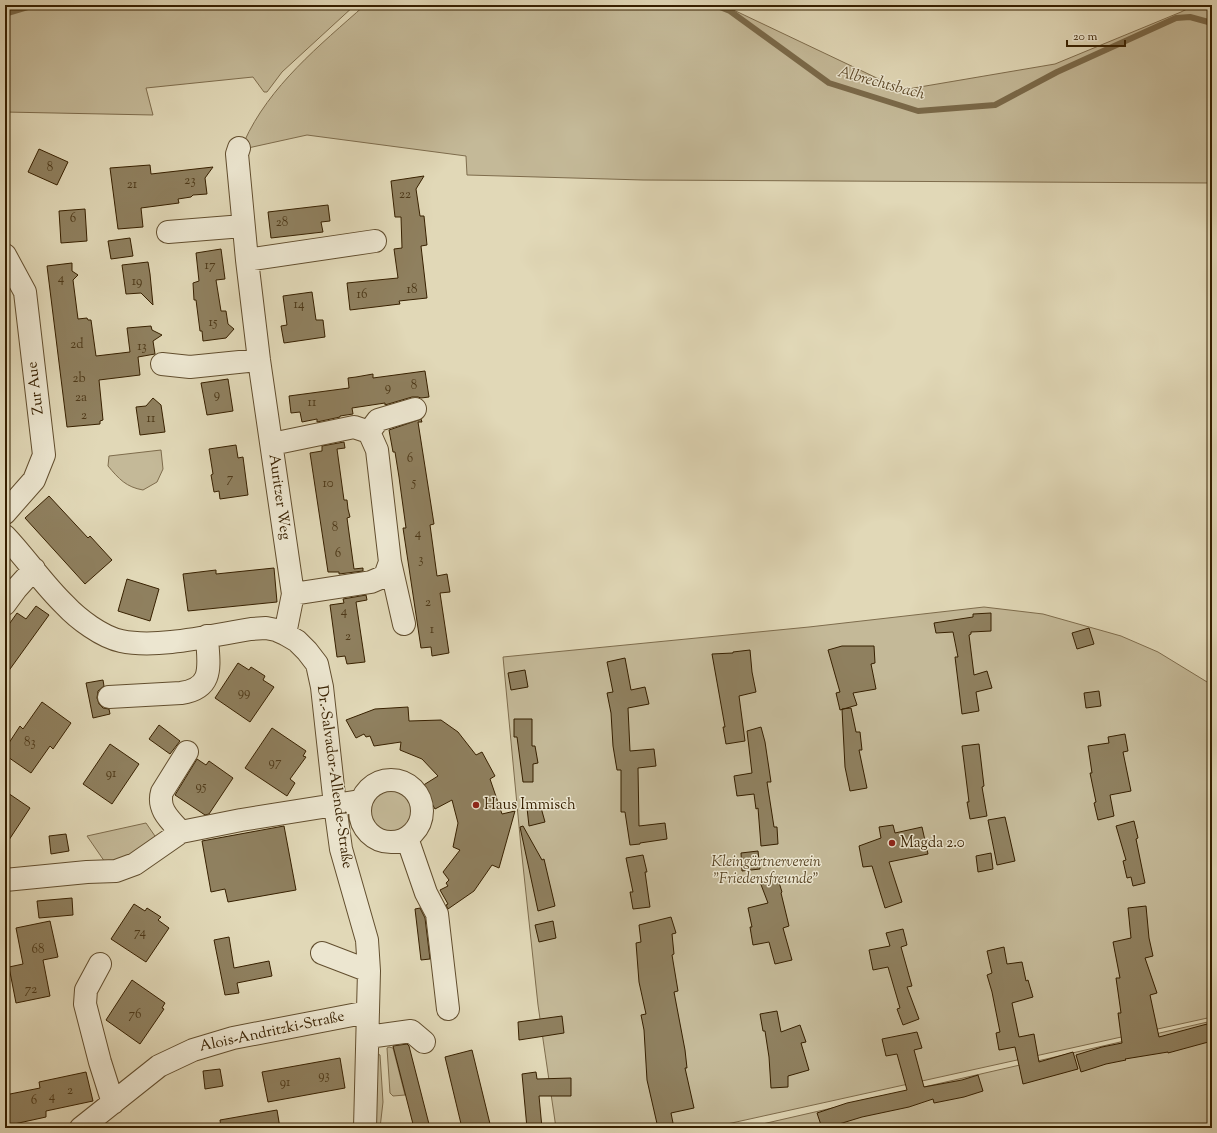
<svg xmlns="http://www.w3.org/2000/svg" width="1217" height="1133" font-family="'Sorts Mill Goudy',serif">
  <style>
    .green { fill: #c4b998; stroke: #7e6c4c }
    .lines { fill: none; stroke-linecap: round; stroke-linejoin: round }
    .stream { stroke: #7a6949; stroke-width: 6 }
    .building { fill: #8f805f; stroke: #372000 }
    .minor-casing { stroke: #624e2e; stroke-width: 24 }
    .minor { stroke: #ece6d0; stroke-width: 22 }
    .poi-dot { fill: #8f2418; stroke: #ece6d0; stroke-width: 1.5 }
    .labels { text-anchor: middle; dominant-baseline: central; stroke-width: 3; stroke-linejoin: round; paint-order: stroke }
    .number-label { font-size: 13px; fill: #4d3818 }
    .street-label { font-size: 15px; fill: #372000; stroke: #ece6d0 }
    .poi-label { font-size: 15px; fill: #372000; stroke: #ece6d0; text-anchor: start }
    .park-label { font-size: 15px; font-style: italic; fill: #5a4626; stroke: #ece6d0 }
    .water-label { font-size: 16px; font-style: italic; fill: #5e4a2a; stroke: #ece6d0 }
  </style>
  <rect width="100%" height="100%" fill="#e1d8b7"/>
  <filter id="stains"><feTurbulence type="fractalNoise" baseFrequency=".005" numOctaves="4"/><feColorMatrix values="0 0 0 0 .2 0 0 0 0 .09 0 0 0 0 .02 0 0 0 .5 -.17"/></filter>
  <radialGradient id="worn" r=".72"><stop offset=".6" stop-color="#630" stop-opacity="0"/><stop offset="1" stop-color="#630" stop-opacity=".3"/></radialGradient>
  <path class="green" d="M 5,5 L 355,5 L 282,72 L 267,92 L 264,92 L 253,77 L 146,88 L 153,115 L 5,112 Z
    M 365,5 L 723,5 L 902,90 L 1055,64 L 1181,12 L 1195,5 L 1212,5 L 1212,183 L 643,180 L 467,175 L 466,156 L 307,135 L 248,148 L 244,142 C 269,86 320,45 365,5 Z
    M 161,450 L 163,469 L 157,482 L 143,490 C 126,487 119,479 108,466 L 109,456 Z
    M 984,607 L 1043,614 L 1121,636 L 1158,652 L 1212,685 L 1212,1017 L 709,1128 L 556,1128 L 538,1005 L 521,847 L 503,657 L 809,627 Z
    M367 810a24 24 0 1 1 48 0a24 24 0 1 1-48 0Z
    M 146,823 L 157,839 L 139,854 L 107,865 L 87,836 Z
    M 1212,1021 L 1212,1128 L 745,1128 Z
    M 389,1047 L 393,1048 L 405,1095 L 393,1096 L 390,1093 L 387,1048 Z
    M 376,1053 L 380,1055 L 383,1102 L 380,1128 L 372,1128 Z"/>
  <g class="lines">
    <path class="stream" d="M 715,5 L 730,11 L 829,83 L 918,111 L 995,105 L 1057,72 L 1176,18 L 1190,17 L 1212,23
      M 5,14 L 35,5"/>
  </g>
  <path class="building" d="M 39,149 L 68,162 L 57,185 L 28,172 Z
    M 150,165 L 151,174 L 213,167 L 205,178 L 207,194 L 193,195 L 191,197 L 178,199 L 179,203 L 141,208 L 143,227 L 118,229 L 110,168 Z
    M 424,176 L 416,189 L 420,216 L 424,216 L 427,245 L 421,246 L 427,298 L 399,301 L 400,304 L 350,310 L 347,283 L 398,278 L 394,249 L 402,248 L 401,217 L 395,217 L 391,181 Z
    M 328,205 L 330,221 L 321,222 L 323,232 L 271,238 L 268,212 Z
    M 85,209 L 87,241 L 61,243 L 59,211 Z
    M 130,238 L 133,256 L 111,259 L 108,241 Z
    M 221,249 L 225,279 L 216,280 L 221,311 L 226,311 L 228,324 L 234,329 L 226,338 L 203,341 L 202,331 L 200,331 L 196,300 L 194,300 L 193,283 L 199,281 L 196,253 Z
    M 148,262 L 150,274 L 153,305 L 141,293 L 126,294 L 122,265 Z
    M 72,263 L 72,271 L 78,275 L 73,280 L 78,319 L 87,318 L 88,320 L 91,320 L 96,356 L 130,352 L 127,328 L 151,326 L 152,330 L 162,335 L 153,341 L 155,354 L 138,357 L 140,375 L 99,380 L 103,420 L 100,421 L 100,424 L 67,427 L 47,266 Z
    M 312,292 L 316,320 L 323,320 L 325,337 L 284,343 L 281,326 L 287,325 L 283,296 Z
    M 425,371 L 429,397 L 421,398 L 418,397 L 412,397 L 385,405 L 385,403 L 352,408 L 353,414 L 340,416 L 340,417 L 317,422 L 317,419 L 302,422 L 300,412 L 291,413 L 289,396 L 349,388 L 348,378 L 356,377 L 373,374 L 373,378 Z
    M 228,379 L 233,411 L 207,415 L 201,383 Z
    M 153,398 L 161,405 L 165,432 L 140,435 L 136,407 L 146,406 Z
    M 421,419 L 422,422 L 418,422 L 434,524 L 430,525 L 437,576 L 447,574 L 450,592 L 440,593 L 449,653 L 432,656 L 431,647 L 421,648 L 403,528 L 406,528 L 399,477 L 395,452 L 393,452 L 389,430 Z
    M 344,442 L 345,448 L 337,449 L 344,500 L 347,500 L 348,509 L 350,517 L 347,518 L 354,569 L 363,568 L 363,571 L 339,574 L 339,572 L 328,572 L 310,453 L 322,451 L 322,446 Z
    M 236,445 L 238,458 L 243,457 L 248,495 L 220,499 L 219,491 L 214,492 L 211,475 L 213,474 L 209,449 Z
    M 49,496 L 88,538 L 90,536 L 112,560 L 85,584 L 25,518 Z
    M 274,568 L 277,602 L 188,611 L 183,574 L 216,570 L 216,574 Z
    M 127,579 L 159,589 L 150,621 L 118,611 Z
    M 366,595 L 367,600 L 356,602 L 365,662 L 347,664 L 345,656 L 337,657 L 330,605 L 344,603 L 343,599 Z
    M 36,606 L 49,615 L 5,676 L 5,630 L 17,613 L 26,619 Z
    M 991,613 L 991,631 L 971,632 L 971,634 L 969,635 L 974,675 L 987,671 L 992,688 L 976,692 L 979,711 L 962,714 L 955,657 L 958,657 L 953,632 L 936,633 L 934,623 L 973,617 L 973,614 Z
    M 1089,628 L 1094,644 L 1077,649 L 1072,633 Z
    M 842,646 L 874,646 L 875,663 L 871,664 L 876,689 L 853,693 L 857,705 L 840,710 L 836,693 L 840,692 L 828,650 Z
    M 750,650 L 752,672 L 756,692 L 739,696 L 745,741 L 726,744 L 723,727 L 725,727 L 712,654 L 733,653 L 733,652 Z
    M 625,658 L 631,690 L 645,687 L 649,704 L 628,708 L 630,751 L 654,749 L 656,766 L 638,768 L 639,826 L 665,823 L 667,839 L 640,843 L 640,844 L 630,845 L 625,812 L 621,812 L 621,770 L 617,770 L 613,746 L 611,713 L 607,693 L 613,692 L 607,662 Z
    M 238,663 L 249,670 L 251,667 L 265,676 L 263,680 L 274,687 L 250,722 L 215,698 Z
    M 525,670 L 528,687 L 511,690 L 508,673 Z
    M 103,680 L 104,686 L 98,691 L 97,698 L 99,704 L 103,708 L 109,709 L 110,714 L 93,718 L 86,683 Z
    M 1099,691 L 1101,706 L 1086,708 L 1084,693 Z
    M 42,702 L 71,723 L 53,749 L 50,746 L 31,773 L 5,755 L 5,749 L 20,726 L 23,729 Z
    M 408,707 L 409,721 L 441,720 L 458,732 L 476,755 L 482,752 L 495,776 L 490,779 L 502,814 L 515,811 L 499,868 L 492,865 L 474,891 L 448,909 L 446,905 L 448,904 L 440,890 L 448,886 L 446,883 L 449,880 L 443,872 L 460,850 L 453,847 L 458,823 L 452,800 L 435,809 L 422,786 L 438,776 L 422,759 L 400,750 L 401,742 L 374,746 L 370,736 L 366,737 L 364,734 L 356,738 L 346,720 L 375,709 Z
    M 851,708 L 856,732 L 860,732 L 862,750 L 859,750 L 867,788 L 850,791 L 845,767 L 842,709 Z
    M 514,719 L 532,719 L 532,746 L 535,746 L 538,763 L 533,764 L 533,782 L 523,782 L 517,737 L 514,737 Z
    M 159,725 L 180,741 L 170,754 L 149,739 Z
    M 761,727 L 765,742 L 771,782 L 767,782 L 774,827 L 777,827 L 778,844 L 761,846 L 758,808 L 756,809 L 754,794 L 737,796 L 734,776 L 752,773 L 747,731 Z
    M 272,728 L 306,751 L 303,756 L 306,757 L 290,779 L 295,783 L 287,796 L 245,768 Z
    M 1125,734 L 1128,751 L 1123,752 L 1131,791 L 1110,795 L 1114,816 L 1098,820 L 1094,803 L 1096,802 L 1090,773 L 1092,773 L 1088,746 L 1109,743 L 1108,737 Z
    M 110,744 L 139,764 L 112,804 L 83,784 Z
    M 979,744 L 984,786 L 982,787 L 987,816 L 970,819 L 967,802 L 969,802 L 962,746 Z
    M 197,759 L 206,765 L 209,761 L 233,778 L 209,814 L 205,815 L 175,795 Z
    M 5,791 L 30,808 L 5,846 Z
    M 540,804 L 545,822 L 529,826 L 527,808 Z
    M 1005,817 L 1015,861 L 997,865 L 988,820 Z
    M 1134,821 L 1138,838 L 1136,839 L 1145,883 L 1133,886 L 1131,877 L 1127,878 L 1123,861 L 1126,860 L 1116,826 Z
    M 893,825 L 895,833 L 922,827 L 928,854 L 889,862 L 902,902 L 885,908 L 872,866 L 863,867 L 859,846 L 881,838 L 879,827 Z
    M 284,826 L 296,890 L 228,902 L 225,889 L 211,892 L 202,841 Z
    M 523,826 L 542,860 L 544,859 L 555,906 L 538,911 L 520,827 Z
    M 66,834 L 69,851 L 51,854 L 49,836 Z
    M 758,851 L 760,869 L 742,871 L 741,853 Z
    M 991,853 L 993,869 L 978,872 L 976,856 Z
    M 643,855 L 647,872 L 645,872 L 650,907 L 633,909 L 630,892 L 633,892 L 626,858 Z
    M 777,876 L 782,892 L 781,893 L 789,926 L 783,928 L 792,960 L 775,964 L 769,942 L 753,945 L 750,927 L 752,927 L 748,908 L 768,903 L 760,882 Z
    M 72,898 L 73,915 L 39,918 L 37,901 Z
    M 134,904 L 145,911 L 147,908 L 161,917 L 158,920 L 169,928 L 146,962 L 111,939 Z
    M 1146,906 L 1149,938 L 1153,956 L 1145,958 L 1157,993 L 1150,995 L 1159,1037 L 1207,1024 L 1212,1041 L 1168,1053 L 1168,1052 L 1125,1059 L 1126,1060 L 1106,1064 L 1081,1072 L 1076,1055 L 1102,1047 L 1122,1043 L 1118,1013 L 1121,1013 L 1116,978 L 1120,978 L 1113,942 L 1131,938 L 1128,908 Z
    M 420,908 L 425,918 L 430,959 L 421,960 L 415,909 Z
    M 671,917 L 676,933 L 672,934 L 674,954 L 672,955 L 678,991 L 674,992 L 685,1050 L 687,1068 L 685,1068 L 694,1108 L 671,1113 L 674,1128 L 658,1128 L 647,1080 L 644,1030 L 641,1015 L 646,1014 L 639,982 L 636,943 L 641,942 L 639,925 Z
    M 50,921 L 58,957 L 43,960 L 50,996 L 16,1003 L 9,967 L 23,964 L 16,928 Z
    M 553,921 L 556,938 L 539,942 L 535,925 Z
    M 903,929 L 907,945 L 901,947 L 912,986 L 907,987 L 919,1019 L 903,1025 L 897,1009 L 900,1008 L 888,967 L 873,970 L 869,950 L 890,946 L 886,933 Z
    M 229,937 L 234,968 L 269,961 L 272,976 L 237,983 L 239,993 L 225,995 L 214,940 Z
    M 1004,947 L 1007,964 L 1022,962 L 1026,981 L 1028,980 L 1033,997 L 1012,1003 L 1019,1037 L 1034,1034 L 1039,1062 L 1073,1052 L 1078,1069 L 1023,1084 L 1015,1047 L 999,1050 L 996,1033 L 1000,1032 L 992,992 L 987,975 L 992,973 L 987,951 Z
    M 132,980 L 165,1003 L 162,1008 L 164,1009 L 140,1044 L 106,1020 Z
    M 777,1011 L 781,1032 L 800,1025 L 806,1042 L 801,1043 L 809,1070 L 788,1076 L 788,1087 L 771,1088 L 769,1057 L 765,1031 L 763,1031 L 760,1014 Z
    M 562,1016 L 564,1033 L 519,1040 L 518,1022 Z
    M 917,1032 L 922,1048 L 914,1050 L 924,1087 L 962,1080 L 978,1075 L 983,1091 L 964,1097 L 934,1103 L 933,1099 L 909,1107 L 862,1117 L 826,1128 L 822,1128 L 817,1113 L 847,1103 L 907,1090 L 897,1054 L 886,1056 L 882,1039 Z
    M 407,1044 L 409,1046 L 430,1128 L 414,1128 L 393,1046 Z
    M 472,1050 L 491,1128 L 462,1128 L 445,1057 Z
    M 340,1058 L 345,1088 L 268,1102 L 262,1072 Z
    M 220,1069 L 223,1086 L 205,1089 L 203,1071 Z
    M 86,1072 L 93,1101 L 46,1111 L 46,1117 L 5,1126 L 5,1095 L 40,1088 L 39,1082 Z
    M 536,1072 L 537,1079 L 571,1078 L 571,1096 L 539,1096 L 542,1128 L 527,1128 L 522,1074 Z
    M 277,1110 L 280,1128 L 221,1128 L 220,1120 Z"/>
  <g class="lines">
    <defs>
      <path id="minor" d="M 239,148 L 237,154 L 247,260 L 259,360 L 293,594 L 285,634
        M 168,232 L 243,226
        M 5,255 L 25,292 L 44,455 L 34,480 L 5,513
        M 247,260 L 375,241
        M 162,364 L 190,367 L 259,360
        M 369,432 L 378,420 L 415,409
        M 272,444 L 354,427 L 369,432 L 377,450 L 390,562 L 385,576 L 371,582 L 293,594
        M 5,536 C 26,558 43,584 65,605 C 78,619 102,637 121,641 C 158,649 213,635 251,629 L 266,628 L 276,630 L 285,634 L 297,641 L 307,651 L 317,664 L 322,687 L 335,805 L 341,849 L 367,940 L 369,971 L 365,1128
        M 390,562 L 404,624
        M 5,604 L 16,589 L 34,569
        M 109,697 L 181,693 C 216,688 208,663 207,636
        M360 811a31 31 0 1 1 62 0a31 31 0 1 1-62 0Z
        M 181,832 C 170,820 157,809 162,792 L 187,752
        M 407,838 L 426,893 L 437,914 L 448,1009
        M 5,880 L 87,872 L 116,871 L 135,864 L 181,832 L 241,820 L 360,801
        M 322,953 L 369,971
        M 100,964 L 86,990 L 85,1004 L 100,1062 L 113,1103
        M 368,1037 L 411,1031 L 424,1042
        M 81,1128 L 159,1066 L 193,1050 L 233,1038 L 368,1012"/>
    </defs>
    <use href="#minor" class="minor-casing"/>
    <use href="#minor" class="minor"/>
  </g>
  <g class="poi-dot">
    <circle cx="476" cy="805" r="4"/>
    <circle cx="892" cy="843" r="4"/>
  </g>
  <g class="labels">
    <g class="number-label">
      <text x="50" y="168">8</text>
      <text x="190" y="181">23</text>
      <text x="132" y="185">21</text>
      <text x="405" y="195">22</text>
      <text x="73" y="219">6</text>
      <text x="282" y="223">28</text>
      <text x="210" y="266">17</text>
      <text x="61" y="279">4</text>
      <text x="137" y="282">19</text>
      <text x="412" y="290">18</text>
      <text x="362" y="295">16</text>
      <text x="299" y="305">14</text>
      <text x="213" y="323">15</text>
      <text x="77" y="345">2d</text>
      <text x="142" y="347">13</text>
      <text x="79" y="379">2b</text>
      <text x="414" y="386">8</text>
      <text x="388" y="388">9</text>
      <text x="217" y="395">9</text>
      <text x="81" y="398">2a</text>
      <text x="312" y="403">11</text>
      <text x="84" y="416">2</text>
      <text x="151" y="419">11</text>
      <text x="410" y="459">6</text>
      <text x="230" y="479">7</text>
      <text x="414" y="483">5</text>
      <text x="328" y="484">10</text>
      <text x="335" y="528">8</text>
      <text x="418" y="534">4</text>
      <text x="338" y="554">6</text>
      <text x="421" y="560">3</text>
      <text x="428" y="603">2</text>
      <text x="344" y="612">4</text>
      <text x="432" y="630">1</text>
      <text x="348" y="637">2</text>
      <text x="244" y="693">99</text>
      <text x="30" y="743">83</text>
      <text x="275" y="763">97</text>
      <text x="111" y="774">91</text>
      <text x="201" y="787">95</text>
      <text x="140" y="933">74</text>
      <text x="38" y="950">68</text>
      <text x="31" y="990">72</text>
      <text x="135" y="1015">76</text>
      <text x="324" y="1076">93</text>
      <text x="285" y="1083">91</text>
      <text x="70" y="1091">2</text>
      <text x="52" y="1097">4</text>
      <text x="34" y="1101">6</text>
    </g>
    <g class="street-label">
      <text transform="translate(36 388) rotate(-97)">Zur Aue</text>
      <text transform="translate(279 497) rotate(82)">Auritzer Weg</text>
      <text transform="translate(334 777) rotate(82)">Dr.-Salvador-Allende-Straße</text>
      <text transform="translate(272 1032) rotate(-12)">Alois-Andritzki-Straße</text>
    </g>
    <g class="poi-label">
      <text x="484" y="805">Haus Immisch</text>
      <text x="900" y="843">Magda 2.0</text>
    </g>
    <g class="park-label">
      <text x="766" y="862">Kleingärtnerverein<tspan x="766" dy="17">"Friedensfreunde"</tspan></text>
    </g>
    <g class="water-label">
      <text transform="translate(881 84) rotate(15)">Albrechtsbach</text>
    </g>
  </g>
  <rect width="1217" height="1133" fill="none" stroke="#e1d8b7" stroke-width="20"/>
  <rect x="6" y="6" width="1205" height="1121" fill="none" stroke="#372000" stroke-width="2"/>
  <rect x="10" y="10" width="1197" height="1113" fill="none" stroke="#372000"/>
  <path d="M1067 40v6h58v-6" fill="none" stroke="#372000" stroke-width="2"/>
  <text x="1073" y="40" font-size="12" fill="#372000" stroke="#ece6d0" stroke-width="3" paint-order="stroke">20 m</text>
  <rect width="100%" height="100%" filter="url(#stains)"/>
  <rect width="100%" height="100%" fill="url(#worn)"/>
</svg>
